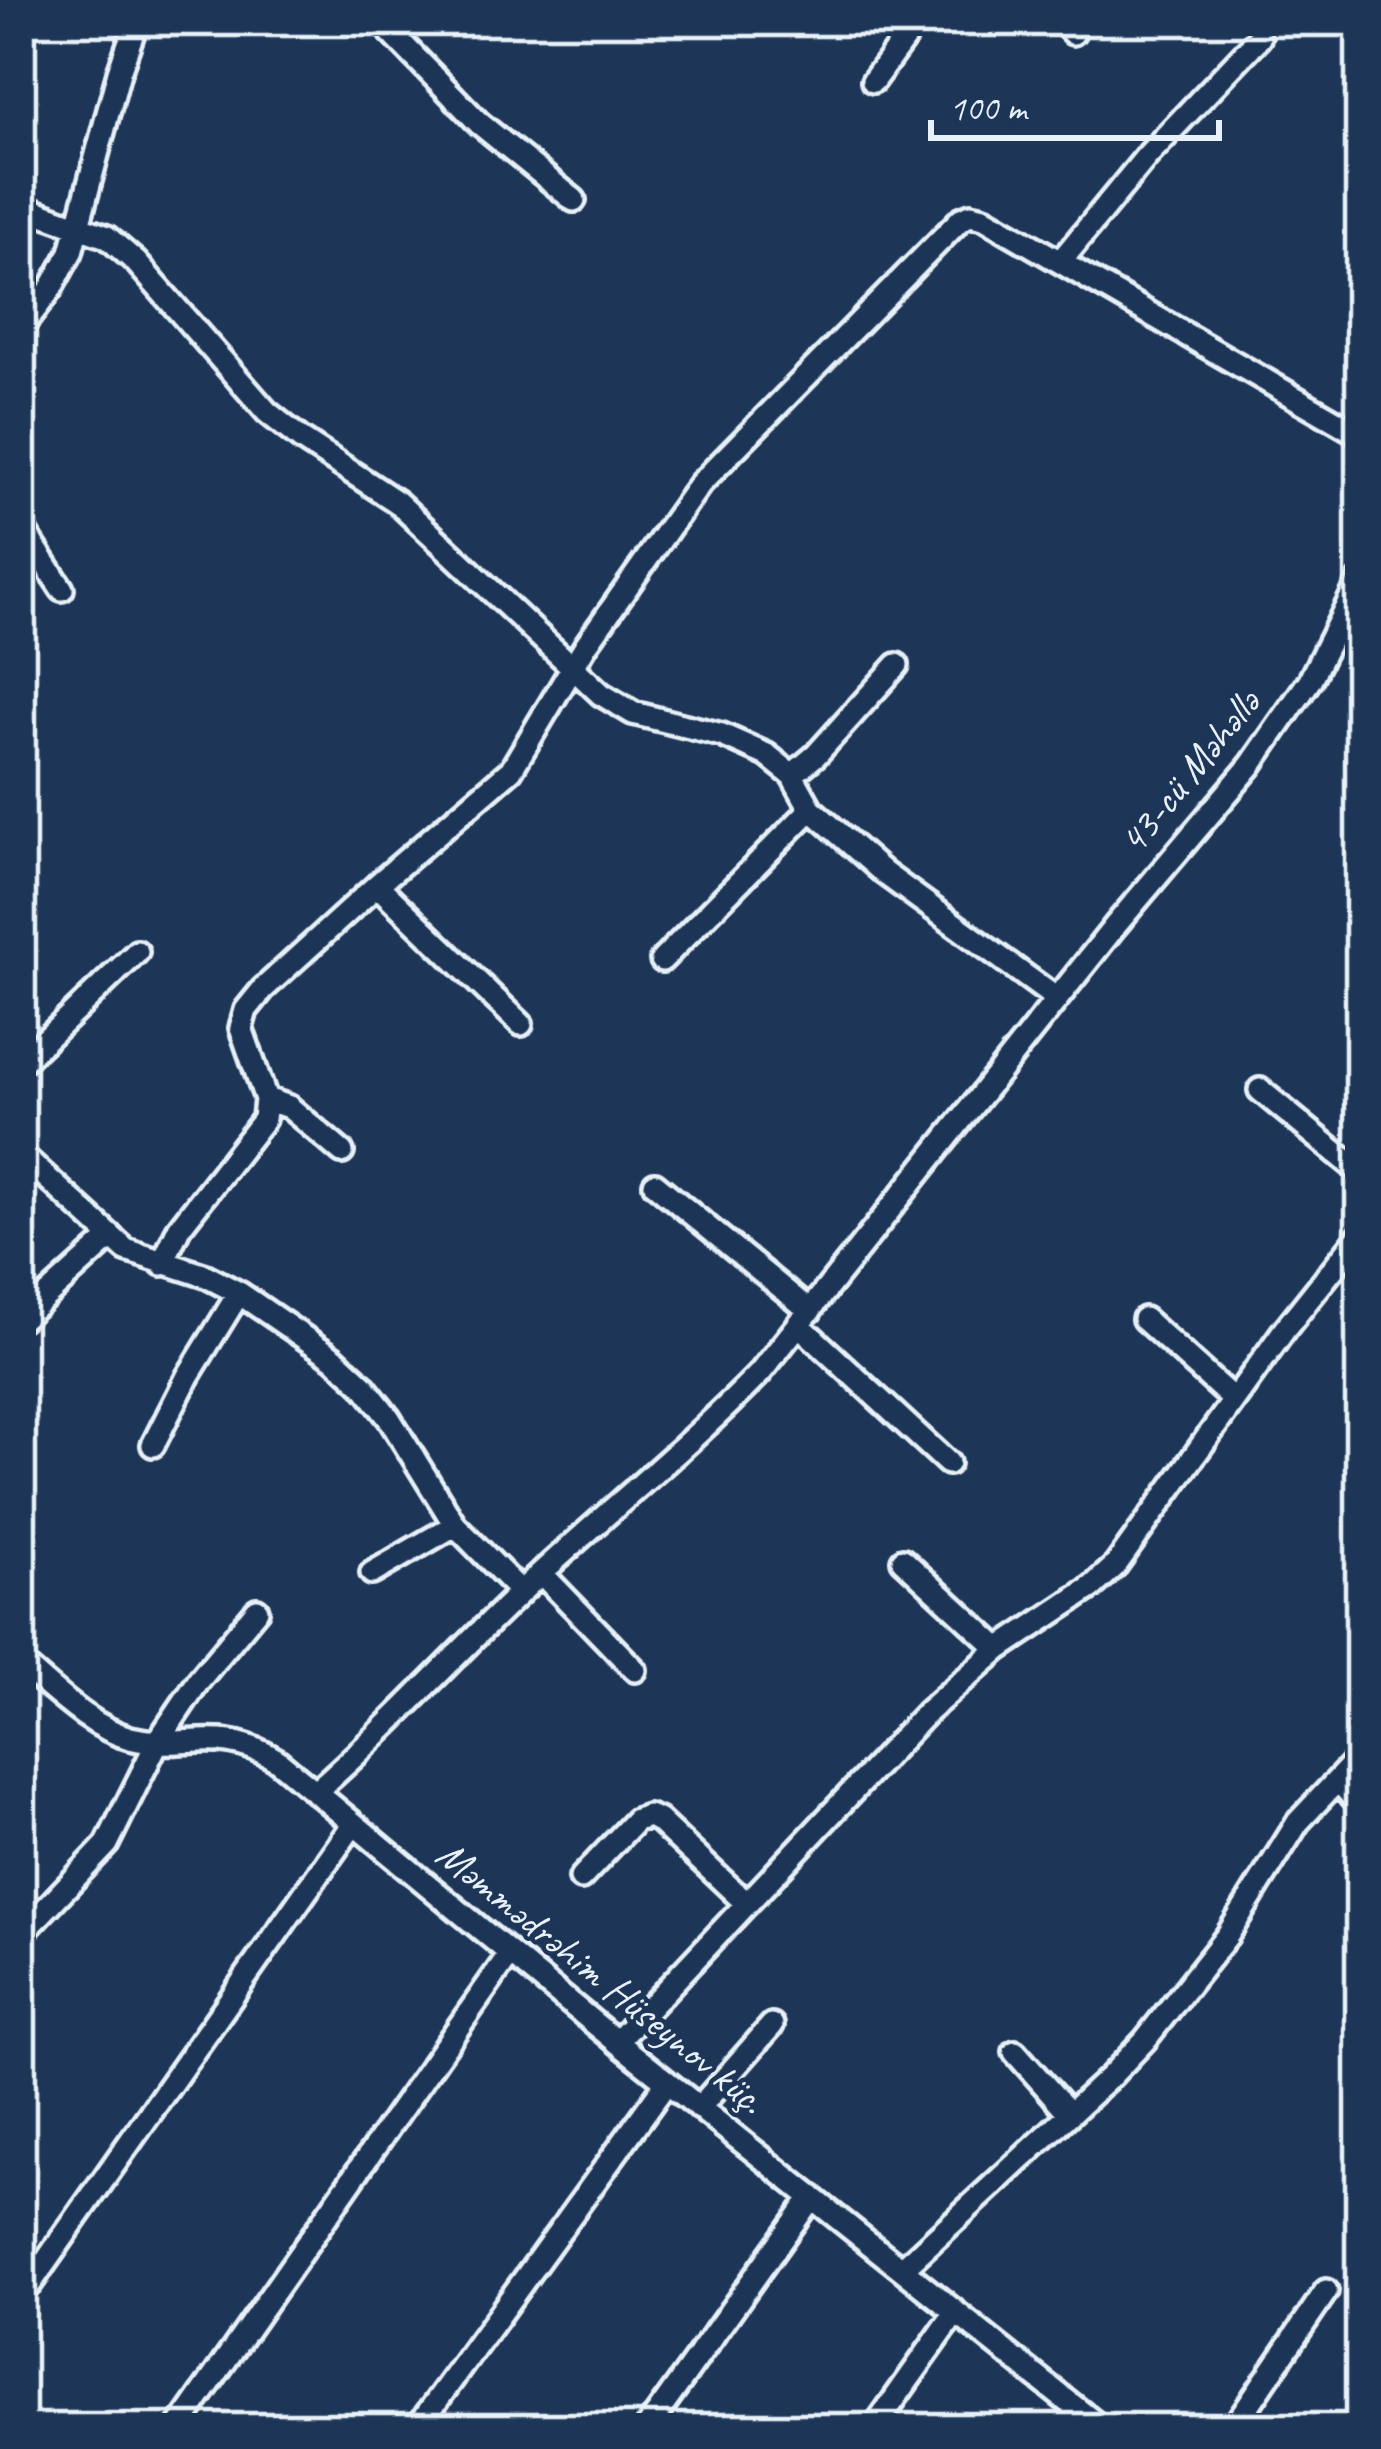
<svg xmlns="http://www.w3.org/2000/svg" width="1381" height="2449" font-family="Caveat,sans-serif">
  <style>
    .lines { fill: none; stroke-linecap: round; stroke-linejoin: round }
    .street-casing { stroke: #e8f1f8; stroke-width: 30 }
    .street { stroke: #1d3557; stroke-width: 21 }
    .labels { text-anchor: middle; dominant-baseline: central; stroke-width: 9; stroke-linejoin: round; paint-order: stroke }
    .street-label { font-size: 42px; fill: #e8f1f8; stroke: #1d3557 }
  </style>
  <rect width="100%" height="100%" fill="#1d3557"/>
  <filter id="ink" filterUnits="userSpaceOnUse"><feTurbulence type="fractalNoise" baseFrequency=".00833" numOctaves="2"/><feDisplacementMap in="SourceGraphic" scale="24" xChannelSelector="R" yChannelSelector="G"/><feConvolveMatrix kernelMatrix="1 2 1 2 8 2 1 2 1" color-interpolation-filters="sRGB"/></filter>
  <g filter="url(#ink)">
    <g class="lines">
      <defs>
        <path id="street" d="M 380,21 L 479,123 L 574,200
          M 1061,21 L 1073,33
          M 873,81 L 917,21
          M 21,206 L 107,237 L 136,262 L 267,412 L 301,439 L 397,502 L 601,694 L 633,713 L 722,735 L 767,755 L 792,775 L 811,809 L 884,873 L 1057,999
          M 1060,262 L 1147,156 L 1259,38
          M 21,328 L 50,290 L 71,252 L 119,72 L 137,21
          M 21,526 L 62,589
          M 792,775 L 816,755 L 897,665
          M 377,885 L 521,1024
          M 662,960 L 811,809
          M 21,1063 L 137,952
          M 1260,1090 L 1360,1172
          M 266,1099 L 289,1107 L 342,1152
          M 21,1154 L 126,1250 L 206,1276 L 239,1293 L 334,1358 L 363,1385 L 389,1418 L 455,1525 L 521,1592
          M 655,1184 L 810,1311
          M 162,1264 L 179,1228 L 264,1119 L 266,1099 L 241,1028 L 246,1010 L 263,989 L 377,885 L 511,770 L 586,645 L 700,484 L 961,219 L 971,215 L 984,218 L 1360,435
          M 21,1319 L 110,1238
          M 1144,1319 L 1234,1400
          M 799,1325 L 948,1463
          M 153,1445 L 188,1376 L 239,1293
          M 903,1560 L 999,1649
          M 372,1573 L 455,1525
          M 541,1573 L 635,1670
          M 21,1663 C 53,1689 89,1727 130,1738 C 186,1752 217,1724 277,1760 L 617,2042 L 1101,2428
          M 1338,1780 L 1360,1805
          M 315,1792 C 394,1723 464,1644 541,1573 C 614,1506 691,1444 760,1373 L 1115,926 L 1251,765 L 1310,680 L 1360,580
          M 581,1878 L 636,1820 L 648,1816 L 658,1820 L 745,1902
          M 21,1935 L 107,1844 L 158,1741 L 199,1680 L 257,1610
          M 617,2042 L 927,1712 L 999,1649 L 1092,1587 L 1116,1565 L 1285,1329 L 1360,1235
          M 1015,2052 L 1070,2114
          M 699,2108 L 772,2025
          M 902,2269 L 1110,2077 L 1145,2040 L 1227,1936 L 1298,1822 L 1360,1756
          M 30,2284 L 352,1826
          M 178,2428 L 509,1955
          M 417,2428 L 667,2082
          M 647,2428 L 812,2197
          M 874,2428 L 956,2312
          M 1233,2428 L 1326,2291"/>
      </defs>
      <use href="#street" class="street-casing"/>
      <use href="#street" class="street"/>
    </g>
  </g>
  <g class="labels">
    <g class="street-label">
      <text transform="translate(1189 772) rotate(-51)">43-cü Məhəllə</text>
      <text transform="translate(601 1977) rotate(39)">Məmmədrəhim Hüseynov küç.</text>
    </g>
  </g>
  <rect width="1381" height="2449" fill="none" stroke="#1d3557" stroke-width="72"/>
  <rect x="36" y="36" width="1309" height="2377" fill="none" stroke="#e8f1f8" stroke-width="4.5" filter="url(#ink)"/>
  <path d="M931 120v18h288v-18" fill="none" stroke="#e8f1f8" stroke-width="6"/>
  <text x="949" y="120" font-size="36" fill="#e8f1f8" stroke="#1d3557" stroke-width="9" paint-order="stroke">100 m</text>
</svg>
